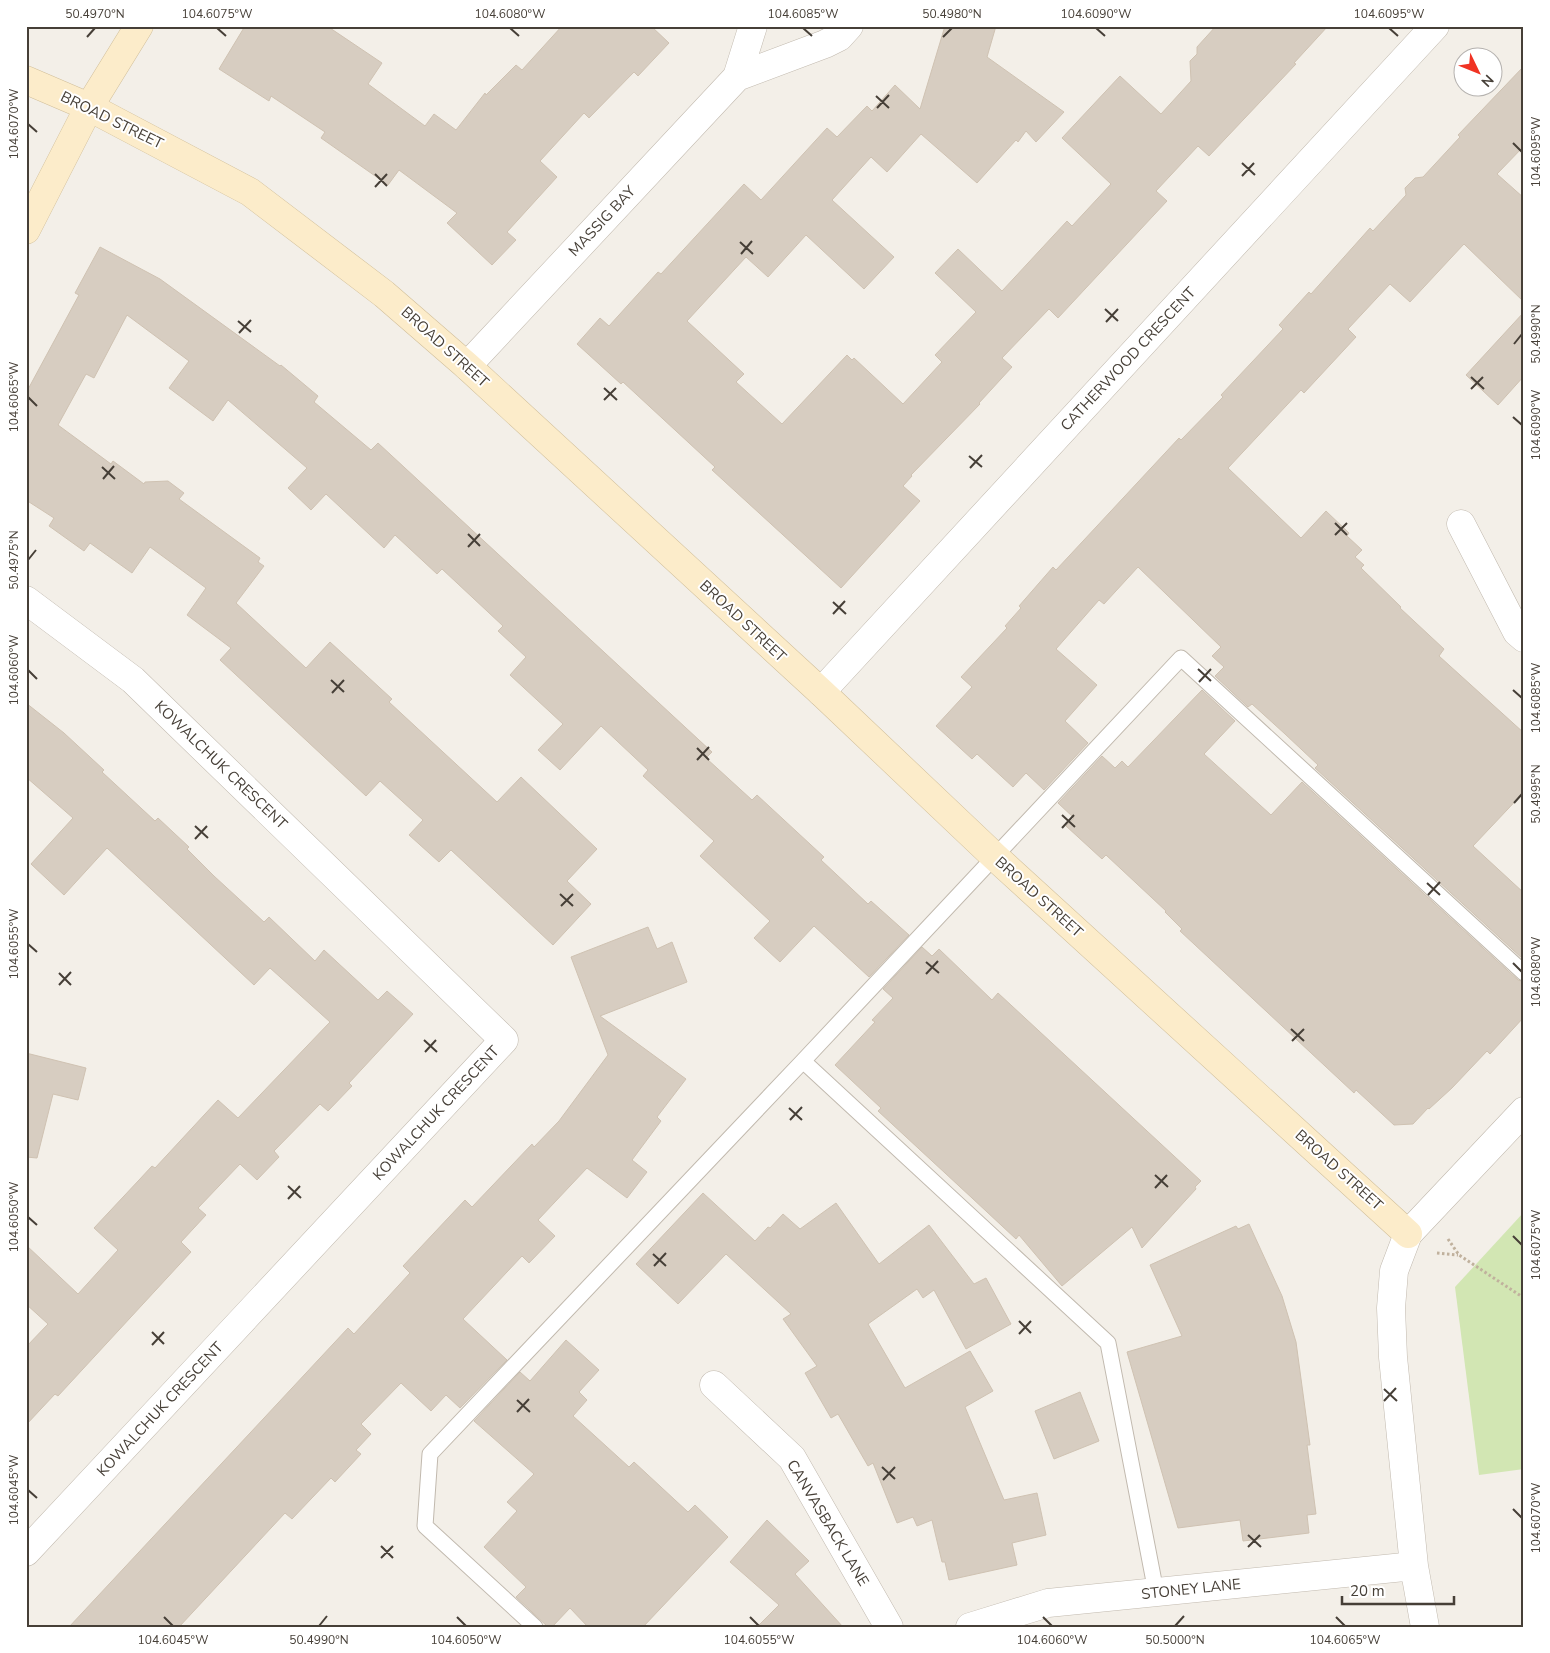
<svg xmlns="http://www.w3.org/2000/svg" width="1550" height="1653" font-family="'Nunito Sans',sans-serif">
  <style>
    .green { fill: #d2e6b3 }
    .building { fill: #d7cdc1; stroke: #cfc2b2 }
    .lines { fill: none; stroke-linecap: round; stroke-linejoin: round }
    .lane-casing { stroke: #c1b9ae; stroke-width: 17 }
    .street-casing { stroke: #c1b9ae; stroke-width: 29 }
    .secondary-casing { stroke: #d1bf9a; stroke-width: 29 }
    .path { stroke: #c0b19d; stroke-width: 3; stroke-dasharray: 2.5 2.5; stroke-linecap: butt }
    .lane { stroke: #fff; stroke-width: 15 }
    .street { stroke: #fff; stroke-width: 28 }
    .secondary { stroke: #fcecca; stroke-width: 28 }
    .ticks { fill: none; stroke: #463f37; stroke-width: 2 }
    .labels { text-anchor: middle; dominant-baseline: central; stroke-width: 4; stroke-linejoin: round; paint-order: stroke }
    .street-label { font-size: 15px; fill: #463f37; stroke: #fff }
    .neatline { fill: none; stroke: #463f37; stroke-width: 2 }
    .ticks-label { font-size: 12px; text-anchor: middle; fill: #463f37 }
  </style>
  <rect width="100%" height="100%" fill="#f3efe8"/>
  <path class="green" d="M 1524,1212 L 1524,1469 L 1479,1475 L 1455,1287 Z"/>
  <path class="building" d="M 245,26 L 327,26 L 382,63 L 368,84 L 425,126 L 434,114 L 456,130 L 485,93 L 486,95 L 516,65 L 522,70 L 562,26 L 651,26 L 669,43 L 638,76 L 634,72 L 589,118 L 584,113 L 540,161 L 557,177 L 507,232 L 516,240 L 492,265 L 447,223 L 457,213 L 399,170 L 388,185 L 321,138 L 325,132 L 271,96 L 269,101 L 219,69 Z
    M 945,26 L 996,26 L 987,57 L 1064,112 L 1036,142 L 1026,131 L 1018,142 L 1016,140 L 977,183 L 921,134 L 887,172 L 871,157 L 832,200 L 894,257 L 864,289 L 806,235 L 768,277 L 746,257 L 687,321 L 744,374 L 736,382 L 782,424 L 847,355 L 852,360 L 854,358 L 903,404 L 942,362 L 935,355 L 976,312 L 935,273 L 958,249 L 1002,291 L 1067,221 L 1072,226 L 1111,184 L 1062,138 L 1120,76 L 1161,114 L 1191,81 L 1190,61 L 1197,54 L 1197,47 L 1216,26 L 1328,26 L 1294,63 L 1296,64 L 1209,156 L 1198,146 L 1156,191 L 1167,201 L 1058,318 L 1049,309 L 1002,358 L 1012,367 L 979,403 L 980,404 L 911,475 L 912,476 L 903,486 L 920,501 L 841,588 L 712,470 L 715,467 L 623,382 L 621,384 L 577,344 L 600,318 L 609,326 L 658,272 L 661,274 L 744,184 L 761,200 L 827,128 L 837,137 L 867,106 L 872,111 L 895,85 L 920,109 Z
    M 1524,66 L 1524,146 L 1497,174 L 1524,198 L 1524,302 L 1464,244 L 1410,302 L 1390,284 L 1348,329 L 1356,337 L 1304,393 L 1301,390 L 1228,468 L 1301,538 L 1326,511 L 1349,533 L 1347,536 L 1362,550 L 1355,557 L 1364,565 L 1361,568 L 1401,607 L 1400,608 L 1444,649 L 1439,656 L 1524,733 L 1524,792 L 1473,846 L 1524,893 L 1524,960 L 1315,768 L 1318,765 L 1285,734 L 1252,704 L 1248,707 L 1215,676 L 1224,667 L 1212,656 L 1221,647 L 1138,567 L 1104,604 L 1099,600 L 1056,649 L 1097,685 L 1065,721 L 1088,743 L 1044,790 L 1026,773 L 1013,787 L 977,754 L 972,759 L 936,726 L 972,687 L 961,677 L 1007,628 L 1005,626 L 1021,608 L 1019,606 L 1053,567 L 1056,570 L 1179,438 L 1181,440 L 1223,397 L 1221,395 L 1283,329 L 1279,325 L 1309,292 L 1311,294 L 1370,228 L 1373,231 L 1406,195 L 1405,188 L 1415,178 L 1423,177 L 1460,137 L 1458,135 Z
    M 100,247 L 160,279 L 280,366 L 281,365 L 318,396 L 314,402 L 371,450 L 378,443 L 712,752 L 706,758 L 752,800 L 757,795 L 824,857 L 821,860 L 868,904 L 871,901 L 909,935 L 869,977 L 814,926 L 780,962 L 754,938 L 770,921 L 700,856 L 714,841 L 643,776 L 648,770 L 601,726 L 560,770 L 538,750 L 563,724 L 510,675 L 526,657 L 498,631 L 503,626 L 442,569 L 437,574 L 395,535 L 384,548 L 326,494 L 311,510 L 288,488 L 307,468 L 228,400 L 213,421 L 169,388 L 189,361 L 127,315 L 94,378 L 86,374 L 58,425 L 111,464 L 113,461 L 144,484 L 145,482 L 168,481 L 184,493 L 179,499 L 260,558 L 258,562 L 264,566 L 236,603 L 306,668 L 330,642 L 392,699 L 389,702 L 497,802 L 521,777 L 597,849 L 567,881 L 591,904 L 553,945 L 451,850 L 439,862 L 409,835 L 423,820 L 380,781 L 366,796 L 220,660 L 231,648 L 187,615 L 206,588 L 150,547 L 132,573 L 90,543 L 84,551 L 49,526 L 54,518 L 26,500 L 26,393 L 79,295 L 75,293 Z
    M 1524,312 L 1524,376 L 1498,405 L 1466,375 Z
    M 1202,690 L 1235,721 L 1204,754 L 1271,815 L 1302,782 L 1518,980 L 1524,982 L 1524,1017 L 1490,1054 L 1487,1051 L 1452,1088 L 1429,1109 L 1428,1108 L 1413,1124 L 1394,1125 L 1356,1090 L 1354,1093 L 1180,931 L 1182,929 L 1165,912 L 1166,911 L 1106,855 L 1102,859 L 1066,826 L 1074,818 L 1058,803 L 1102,756 L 1115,768 L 1122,761 L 1128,767 Z
    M 26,703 L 64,733 L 104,770 L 102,772 L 155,821 L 158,818 L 189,847 L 187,849 L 214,876 L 264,922 L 269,917 L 315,961 L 324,950 L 378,1000 L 387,991 L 413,1014 L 349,1083 L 352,1086 L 328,1111 L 320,1104 L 274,1151 L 279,1157 L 257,1180 L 240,1164 L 198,1208 L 206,1215 L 181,1242 L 191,1252 L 58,1396 L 55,1394 L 26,1425 L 26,1347 L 48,1324 L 26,1304 L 26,1245 L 78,1294 L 118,1250 L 94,1228 L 139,1180 L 152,1166 L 155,1168 L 218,1100 L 238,1118 L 330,1022 L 270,968 L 254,985 L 107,848 L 64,895 L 31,864 L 73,818 L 26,777 Z
    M 648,927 L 657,949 L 672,942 L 687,982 L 600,1016 L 686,1079 L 657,1117 L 661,1121 L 632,1160 L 647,1172 L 627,1198 L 587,1168 L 538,1220 L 555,1236 L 529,1263 L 522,1256 L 463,1319 L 507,1360 L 460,1408 L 446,1395 L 431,1411 L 401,1383 L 361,1424 L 371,1434 L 356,1450 L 361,1454 L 335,1482 L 331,1478 L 292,1519 L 285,1513 L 179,1627 L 69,1627 L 348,1328 L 354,1334 L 410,1273 L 403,1266 L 465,1200 L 472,1207 L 532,1144 L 534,1147 L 559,1121 L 608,1055 L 571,957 Z
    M 922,947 L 932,956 L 939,949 L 992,1000 L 998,993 L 1201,1181 L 1195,1187 L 1196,1189 L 1142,1248 L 1132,1227 L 1062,1286 L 1019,1235 L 1016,1239 L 972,1198 L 878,1111 L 881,1108 L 835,1065 L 875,1022 L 872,1020 L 893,998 L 883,989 Z
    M 26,1053 L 86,1068 L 78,1100 L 53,1094 L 37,1158 L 26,1157 Z
    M 703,1193 L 755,1241 L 768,1227 L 770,1228 L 783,1214 L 800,1229 L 836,1203 L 879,1264 L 929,1225 L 974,1284 L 986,1278 L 1011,1324 L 966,1349 L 934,1290 L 923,1298 L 917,1289 L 868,1324 L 905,1388 L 970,1351 L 993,1391 L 965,1407 L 1004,1500 L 1037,1493 L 1046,1535 L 1012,1543 L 1017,1565 L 949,1580 L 945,1562 L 942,1562 L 932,1520 L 917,1526 L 913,1517 L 897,1523 L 873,1463 L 868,1466 L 838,1414 L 831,1418 L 805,1373 L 817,1366 L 783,1319 L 791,1314 L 726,1254 L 678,1304 L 636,1264 Z
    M 1249,1224 L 1282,1296 L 1296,1342 L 1310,1445 L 1307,1445 L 1316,1514 L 1307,1515 L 1309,1533 L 1243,1541 L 1240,1520 L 1178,1528 L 1127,1352 L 1182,1336 L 1150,1265 L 1236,1226 L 1238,1229 Z
    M 566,1340 L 599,1370 L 579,1392 L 587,1400 L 573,1416 L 629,1467 L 634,1462 L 688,1512 L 695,1505 L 728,1537 L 643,1627 L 588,1627 L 570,1608 L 552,1627 L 548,1627 L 516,1597 L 526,1587 L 484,1547 L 517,1511 L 507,1502 L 534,1474 L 474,1421 L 520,1372 L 530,1381 Z
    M 1080,1392 L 1099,1441 L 1054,1459 L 1035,1411 Z
    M 767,1520 L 809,1561 L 795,1574 L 843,1627 L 757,1627 L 779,1605 L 730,1562 Z"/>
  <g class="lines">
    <defs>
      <path id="lane" d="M 803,1061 L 1108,1343 L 1156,1592
        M 535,1627 L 425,1526 L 430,1454 L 803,1061 L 1181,658 L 1524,973"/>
      <path id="street" d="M 737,77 L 825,44 L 839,37 L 849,26
        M 467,366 L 737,77 L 753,26
        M 1461,524 L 1517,632 L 1524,638
        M 26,600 L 133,680 L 504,1040 L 26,1552
        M 821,692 L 1435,26
        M 714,1385 L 792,1458 L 889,1627
        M 970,1627 L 1048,1603 L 1414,1566
        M 1425,1627 L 1414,1566 L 1393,1357 L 1391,1308 L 1394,1271 L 1408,1234 L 1524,1111"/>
      <path id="secondary" d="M 26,80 L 89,107 L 250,192 L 384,294 L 467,366 L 821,692 L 994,856 L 1408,1234
        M 26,230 L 89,107 L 139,26"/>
    </defs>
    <use href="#lane" class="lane-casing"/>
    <use href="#street" class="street-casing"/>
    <use href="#secondary" class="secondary-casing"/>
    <path class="path" d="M 1448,1239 L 1459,1255 L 1524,1298
      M 1437,1253 L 1458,1255"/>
    <use href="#lane" class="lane"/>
    <use href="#street" class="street"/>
    <use href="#secondary" class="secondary"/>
  </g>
  <path class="ticks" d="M 217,28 L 226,36M 510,28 L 519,36M 803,28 L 812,36M 1096,28 L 1105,36M 1389,28 L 1398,36M 87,37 L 95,28M 943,37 L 952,28M 876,96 L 889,108M 877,108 L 889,95M 28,124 L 37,132M 1513,143 L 1522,152M 1242,163 L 1255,175M 375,174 L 387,186M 1242,176 L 1254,163M 375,187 L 387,174M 740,242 L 753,254M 741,254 L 752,241M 1105,309 L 1118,321M 238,321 L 251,332M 1106,322 L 1118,309M 239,333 L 251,320M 1514,344 L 1522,334M 1471,377 L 1484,389M 604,388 L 617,400M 1471,389 L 1483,377M 28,397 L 37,406M 604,400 L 616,388M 1513,417 L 1522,425M 969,456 L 982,467M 102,467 L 115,479M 970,468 L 982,455M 103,479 L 114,466M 1335,523 L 1347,535M 468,534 L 480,546M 1335,535 L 1347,523M 468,547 L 480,534M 28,560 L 36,550M 833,602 L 846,614M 833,614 L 845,601M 1198,669 L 1211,681M 28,670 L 37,679M 331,680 L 344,692M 1199,682 L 1211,669M 1513,690 L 1522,698M 332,693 L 344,680M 697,748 L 709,760M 697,760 L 709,747M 1514,803 L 1522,794M 1062,815 L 1075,827M 195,826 L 208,838M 1062,828 L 1074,815M 195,839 L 207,826M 1427,883 L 1440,895M 560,894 L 573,906M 1428,895 L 1440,882M 561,906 L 573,894M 28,944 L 37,952M 926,962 L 939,973M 1513,963 L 1522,972M 59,973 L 71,985M 926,974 L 938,961M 59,985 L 71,972M 1291,1029 L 1304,1041M 424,1040 L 437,1052M 1292,1041 L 1304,1029M 425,1052 L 436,1040M 789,1108 L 802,1120M 790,1120 L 802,1107M 1155,1175 L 1168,1187M 288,1186 L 301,1198M 1155,1188 L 1167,1175M 288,1199 L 300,1186M 28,1217 L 37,1225M 1513,1236 L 1522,1245M 653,1254 L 666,1266M 654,1266 L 666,1253M 1019,1321 L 1031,1333M 152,1332 L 164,1344M 1019,1334 L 1031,1321M 152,1345 L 164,1332M 1384,1389 L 1397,1401M 517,1400 L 530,1412M 1384,1401 L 1396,1388M 517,1412 L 529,1399M 882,1467 L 895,1479M 883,1480 L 895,1467M 28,1490 L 37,1498M 1513,1509 L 1522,1518M 1248,1535 L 1261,1547M 381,1546 L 393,1558M 1248,1547 L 1260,1535M 381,1558 L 393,1546M 164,1617 L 173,1626M 457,1617 L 466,1626M 750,1617 L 759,1626M 1043,1617 L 1052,1626M 1336,1617 L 1345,1626M 319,1626 L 327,1616M 1175,1626 L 1184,1616"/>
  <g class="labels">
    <g class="street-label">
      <text transform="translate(112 120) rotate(26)">BROAD STREET</text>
      <text transform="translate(602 221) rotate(-47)">MASSIG BAY</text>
      <text transform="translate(445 347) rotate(42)">BROAD STREET</text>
      <text transform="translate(1128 359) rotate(-47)">CATHERWOOD CRESCENT</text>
      <text transform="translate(743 621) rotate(43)">BROAD STREET</text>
      <text transform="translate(221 765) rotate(44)">KOWALCHUK CRESCENT</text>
      <text transform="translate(1039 897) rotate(42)">BROAD STREET</text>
      <text transform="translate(436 1113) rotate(-47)">KOWALCHUK CRESCENT</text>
      <text transform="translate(1339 1170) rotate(42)">BROAD STREET</text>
      <text transform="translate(160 1409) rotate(-47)">KOWALCHUK CRESCENT</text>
      <text transform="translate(828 1523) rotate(59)">CANVASBACK LANE</text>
      <text transform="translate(1191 1589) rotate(-6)">STONEY LANE</text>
    </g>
  </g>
  <rect width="1550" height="1653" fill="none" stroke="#ffffff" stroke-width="55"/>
  <g transform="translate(1478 72) rotate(133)"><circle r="24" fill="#ffffff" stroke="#b5b2af"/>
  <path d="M0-4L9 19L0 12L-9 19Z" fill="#f03323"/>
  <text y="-8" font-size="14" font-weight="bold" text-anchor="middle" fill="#463f37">N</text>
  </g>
  <path d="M1342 1596v8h112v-8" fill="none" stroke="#463f37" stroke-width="2.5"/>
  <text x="1350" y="1596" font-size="15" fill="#463f37" stroke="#ffffff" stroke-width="4" paint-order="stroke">20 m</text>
  <rect x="28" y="28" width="1494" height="1598" class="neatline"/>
  <g class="ticks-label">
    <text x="95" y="18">50.4970°N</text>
    <text x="217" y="18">104.6075°W</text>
    <text x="510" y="18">104.6080°W</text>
    <text x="803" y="18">104.6085°W</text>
    <text x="952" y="18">50.4980°N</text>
    <text x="1096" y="18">104.6090°W</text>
    <text x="1389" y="18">104.6095°W</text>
    <text transform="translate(14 124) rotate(-90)" y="4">104.6070°W</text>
    <text transform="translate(1536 152) rotate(-90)" y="4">104.6095°W</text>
    <text transform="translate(1536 334) rotate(-90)" y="4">50.4990°N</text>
    <text transform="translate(14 397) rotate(-90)" y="4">104.6065°W</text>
    <text transform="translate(1536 425) rotate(-90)" y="4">104.6090°W</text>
    <text transform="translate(14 560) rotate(-90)" y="4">50.4975°N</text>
    <text transform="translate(14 670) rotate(-90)" y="4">104.6060°W</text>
    <text transform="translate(1536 698) rotate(-90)" y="4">104.6085°W</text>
    <text transform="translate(1536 794) rotate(-90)" y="4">50.4995°N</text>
    <text transform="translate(14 944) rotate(-90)" y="4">104.6055°W</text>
    <text transform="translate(1536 972) rotate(-90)" y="4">104.6080°W</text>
    <text transform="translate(14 1217) rotate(-90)" y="4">104.6050°W</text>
    <text transform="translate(1536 1245) rotate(-90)" y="4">104.6075°W</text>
    <text transform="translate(14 1490) rotate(-90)" y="4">104.6045°W</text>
    <text transform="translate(1536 1518) rotate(-90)" y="4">104.6070°W</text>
    <text x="173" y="1644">104.6045°W</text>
    <text x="319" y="1644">50.4990°N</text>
    <text x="466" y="1644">104.6050°W</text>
    <text x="759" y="1644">104.6055°W</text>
    <text x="1052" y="1644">104.6060°W</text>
    <text x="1175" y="1644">50.5000°N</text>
    <text x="1345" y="1644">104.6065°W</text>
  </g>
</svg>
